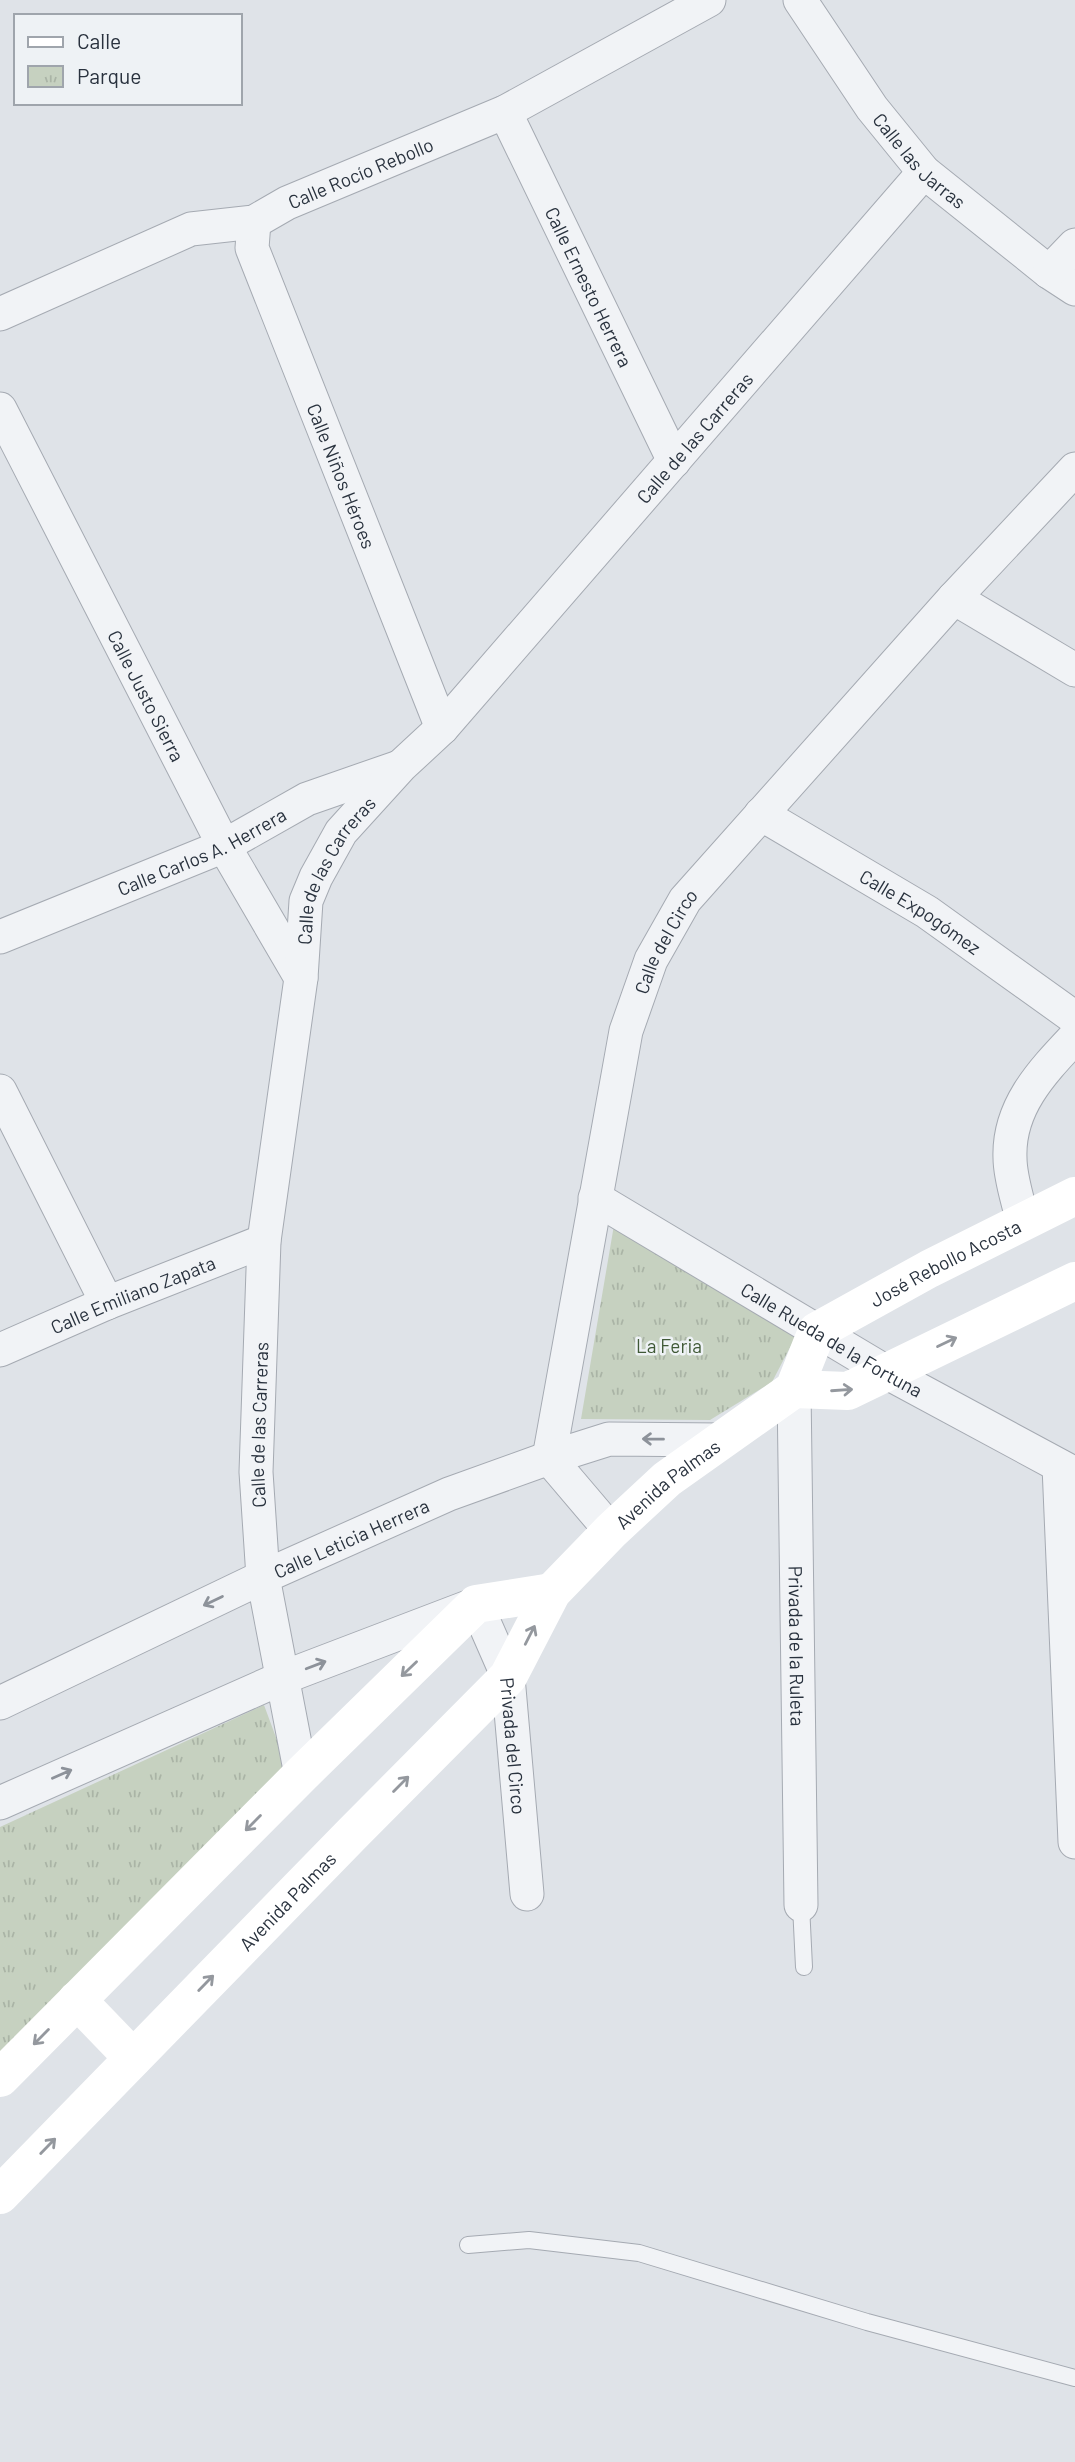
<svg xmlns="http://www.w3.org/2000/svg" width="1075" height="2462" font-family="Barlow,sans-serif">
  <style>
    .park { fill: url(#park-tufts) }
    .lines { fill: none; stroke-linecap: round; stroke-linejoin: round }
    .lane-casing { stroke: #a5aab2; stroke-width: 18 }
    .street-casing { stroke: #a5aab2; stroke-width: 35 }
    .lane { stroke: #f1f3f6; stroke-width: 16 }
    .street { stroke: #f1f3f6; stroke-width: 33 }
    .secondary { stroke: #fff; stroke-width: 38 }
    .oneway { stroke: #94989e }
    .oneway2 { stroke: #8d929a }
    .labels { text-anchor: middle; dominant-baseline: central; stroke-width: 5; stroke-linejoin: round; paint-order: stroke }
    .street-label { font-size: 19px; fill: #29323e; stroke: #eef2f5 }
    .park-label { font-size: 19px; fill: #3f5936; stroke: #eef2f5 }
  </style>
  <defs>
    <pattern id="park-tufts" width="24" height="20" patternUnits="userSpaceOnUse" patternTransform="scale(1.75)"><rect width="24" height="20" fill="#c6d1c0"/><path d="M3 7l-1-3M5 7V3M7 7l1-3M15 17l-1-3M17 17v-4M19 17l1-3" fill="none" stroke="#aab4a6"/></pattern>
  </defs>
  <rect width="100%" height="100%" fill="#dfe3e8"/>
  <path class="park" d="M 614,1225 L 796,1336 L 772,1382 L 710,1420 L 581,1419 Z
    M 264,1705 L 288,1770 L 0,2057 L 0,1827 Z"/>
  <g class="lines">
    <defs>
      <path id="lane" d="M 801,1905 L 804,1967
        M 468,2245 L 529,2240 L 639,2253 L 867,2322 L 1075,2378"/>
      <g id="street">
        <path id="s1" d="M 800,0 L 872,108 L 924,172 L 1049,272 L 1075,289"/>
        <path id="s2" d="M 505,112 L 674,461"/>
        <path id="s3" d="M 254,222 L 252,248 L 442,728"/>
        <path d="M 1049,272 L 1075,245"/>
        <path id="s4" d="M 0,314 L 191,229 L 254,222 L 287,203 L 505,112 L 709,0"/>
        <path id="s5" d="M 0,409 L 224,846 L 301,978"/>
        <path d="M 954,598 L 1075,670"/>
        <path id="s6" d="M 761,814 L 927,912 L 1075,1018"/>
        <path id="s7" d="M 0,937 L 224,846 L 307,799 L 399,767"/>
        <path d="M 0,1091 L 107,1303"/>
        <path id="s8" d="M 595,1198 L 886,1372 L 1075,1474"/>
        <path d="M 1023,1223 C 1019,1203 1010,1179 1010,1158 C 1008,1107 1042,1072 1075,1037"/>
        <path id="s9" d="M 0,1350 L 107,1303 L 264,1241"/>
        <path id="s10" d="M 794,1389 L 801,1905"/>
        <path d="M 1059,1466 L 1075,1842"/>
        <path id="s11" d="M 611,1531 L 549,1458 L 626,1031 L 651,960 L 685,900 L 954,598 L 1075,469"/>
        <path id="s12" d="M 0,1703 L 263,1577 L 449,1494 L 549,1458 L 609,1439 L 721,1440"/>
        <path id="s13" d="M 301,1775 L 263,1577 L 256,1472 L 264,1241 L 301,978 L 306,901 L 316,877 L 341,832 L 401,766 L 442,728 L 924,172"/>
        <path id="s14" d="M 0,1803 L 282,1678 L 476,1604 L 508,1677 L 527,1894"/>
      </g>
    </defs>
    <use href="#lane" class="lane-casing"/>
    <use href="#street" class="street-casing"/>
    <use href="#lane" class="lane"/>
    <use href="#street" class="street"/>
    <g class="secondary">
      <path d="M 794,1389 L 848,1391 L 1075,1281"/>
      <path d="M 77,2000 L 133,2058"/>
      <path d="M 0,2078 L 301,1775 L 476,1604 L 552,1592"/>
      <path id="s15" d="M 0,2195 L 353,1833 L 508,1677 L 552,1592 L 611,1531 L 667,1479 L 794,1389 L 817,1331 L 929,1269 L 1075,1196"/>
    </g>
  </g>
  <defs><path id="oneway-shaft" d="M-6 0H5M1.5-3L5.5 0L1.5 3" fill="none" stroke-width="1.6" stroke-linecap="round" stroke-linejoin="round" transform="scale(1.75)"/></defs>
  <g class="oneway">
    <use href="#oneway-shaft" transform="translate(947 1342) rotate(-26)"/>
    <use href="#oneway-shaft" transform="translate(842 1390) rotate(-4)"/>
    <use href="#oneway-shaft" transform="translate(530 1635) rotate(-63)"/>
    <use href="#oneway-shaft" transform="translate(409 1669) rotate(136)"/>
    <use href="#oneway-shaft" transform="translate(401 1784) rotate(-45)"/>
    <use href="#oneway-shaft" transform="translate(253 1823) rotate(135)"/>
    <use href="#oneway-shaft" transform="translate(206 1983) rotate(-46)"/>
    <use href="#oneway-shaft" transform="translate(41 2037) rotate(135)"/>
    <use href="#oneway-shaft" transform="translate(48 2146) rotate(-46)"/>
  </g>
  <g class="oneway2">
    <use href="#oneway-shaft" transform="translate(653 1439) rotate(-179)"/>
    <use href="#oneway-shaft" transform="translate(213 1601) rotate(154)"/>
    <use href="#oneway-shaft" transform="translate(316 1665) rotate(-21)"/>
    <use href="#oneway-shaft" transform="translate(62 1774) rotate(-24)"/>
  </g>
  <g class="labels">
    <g class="street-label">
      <text stroke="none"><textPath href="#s1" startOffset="201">Calle las Jarras</textPath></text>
      <text stroke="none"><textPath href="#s4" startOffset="390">Calle Rocío Rebollo</textPath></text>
      <text stroke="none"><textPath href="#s2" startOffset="194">Calle Ernesto Herrera</textPath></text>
      <text stroke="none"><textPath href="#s13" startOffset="1488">Calle de las Carreras</textPath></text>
      <text stroke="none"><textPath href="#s3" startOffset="271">Calle Niños Héroes</textPath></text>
      <text stroke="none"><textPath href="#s5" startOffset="322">Calle Justo Sierra</textPath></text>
      <text stroke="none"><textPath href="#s7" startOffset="219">Calle Carlos A. Herrera</textPath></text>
      <text stroke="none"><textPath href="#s13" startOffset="920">Calle de las Carreras</textPath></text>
      <text stroke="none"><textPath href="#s6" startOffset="187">Calle Expogómez</textPath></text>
      <text stroke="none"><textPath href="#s11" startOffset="628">Calle del Circo</textPath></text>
      <text stroke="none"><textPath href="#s15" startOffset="1346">José Rebollo Acosta</textPath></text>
      <text stroke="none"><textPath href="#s9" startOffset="144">Calle Emiliano Zapata</textPath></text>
      <text stroke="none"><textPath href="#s8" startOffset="276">Calle Rueda de la Fortuna</textPath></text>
      <text stroke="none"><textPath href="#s13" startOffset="354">Calle de las Carreras</textPath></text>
      <text stroke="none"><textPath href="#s15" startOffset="980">Avenida Palmas</textPath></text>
      <text stroke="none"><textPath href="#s12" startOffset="388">Calle Leticia Herrera</textPath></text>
      <text stroke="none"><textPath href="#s10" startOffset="257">Privada de la Ruleta</textPath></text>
      <text stroke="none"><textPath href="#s14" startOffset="665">Privada del Circo</textPath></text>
      <text stroke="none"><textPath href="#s15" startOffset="411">Avenida Palmas</textPath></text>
    </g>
    <g class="park-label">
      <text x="669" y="1345">La Feria</text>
    </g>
  </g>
  <rect x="14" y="14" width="228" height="91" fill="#eef2f5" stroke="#9fa5ac" stroke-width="2"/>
  <rect x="28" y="37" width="35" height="10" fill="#ffffff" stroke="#9fa5ac" stroke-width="2"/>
  <text x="77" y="49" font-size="21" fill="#29323e">Calle</text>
  <rect x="28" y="66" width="35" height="21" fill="url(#park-tufts)" stroke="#9fa5ac" stroke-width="2"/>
  <text x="77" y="84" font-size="21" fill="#29323e">Parque</text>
</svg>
